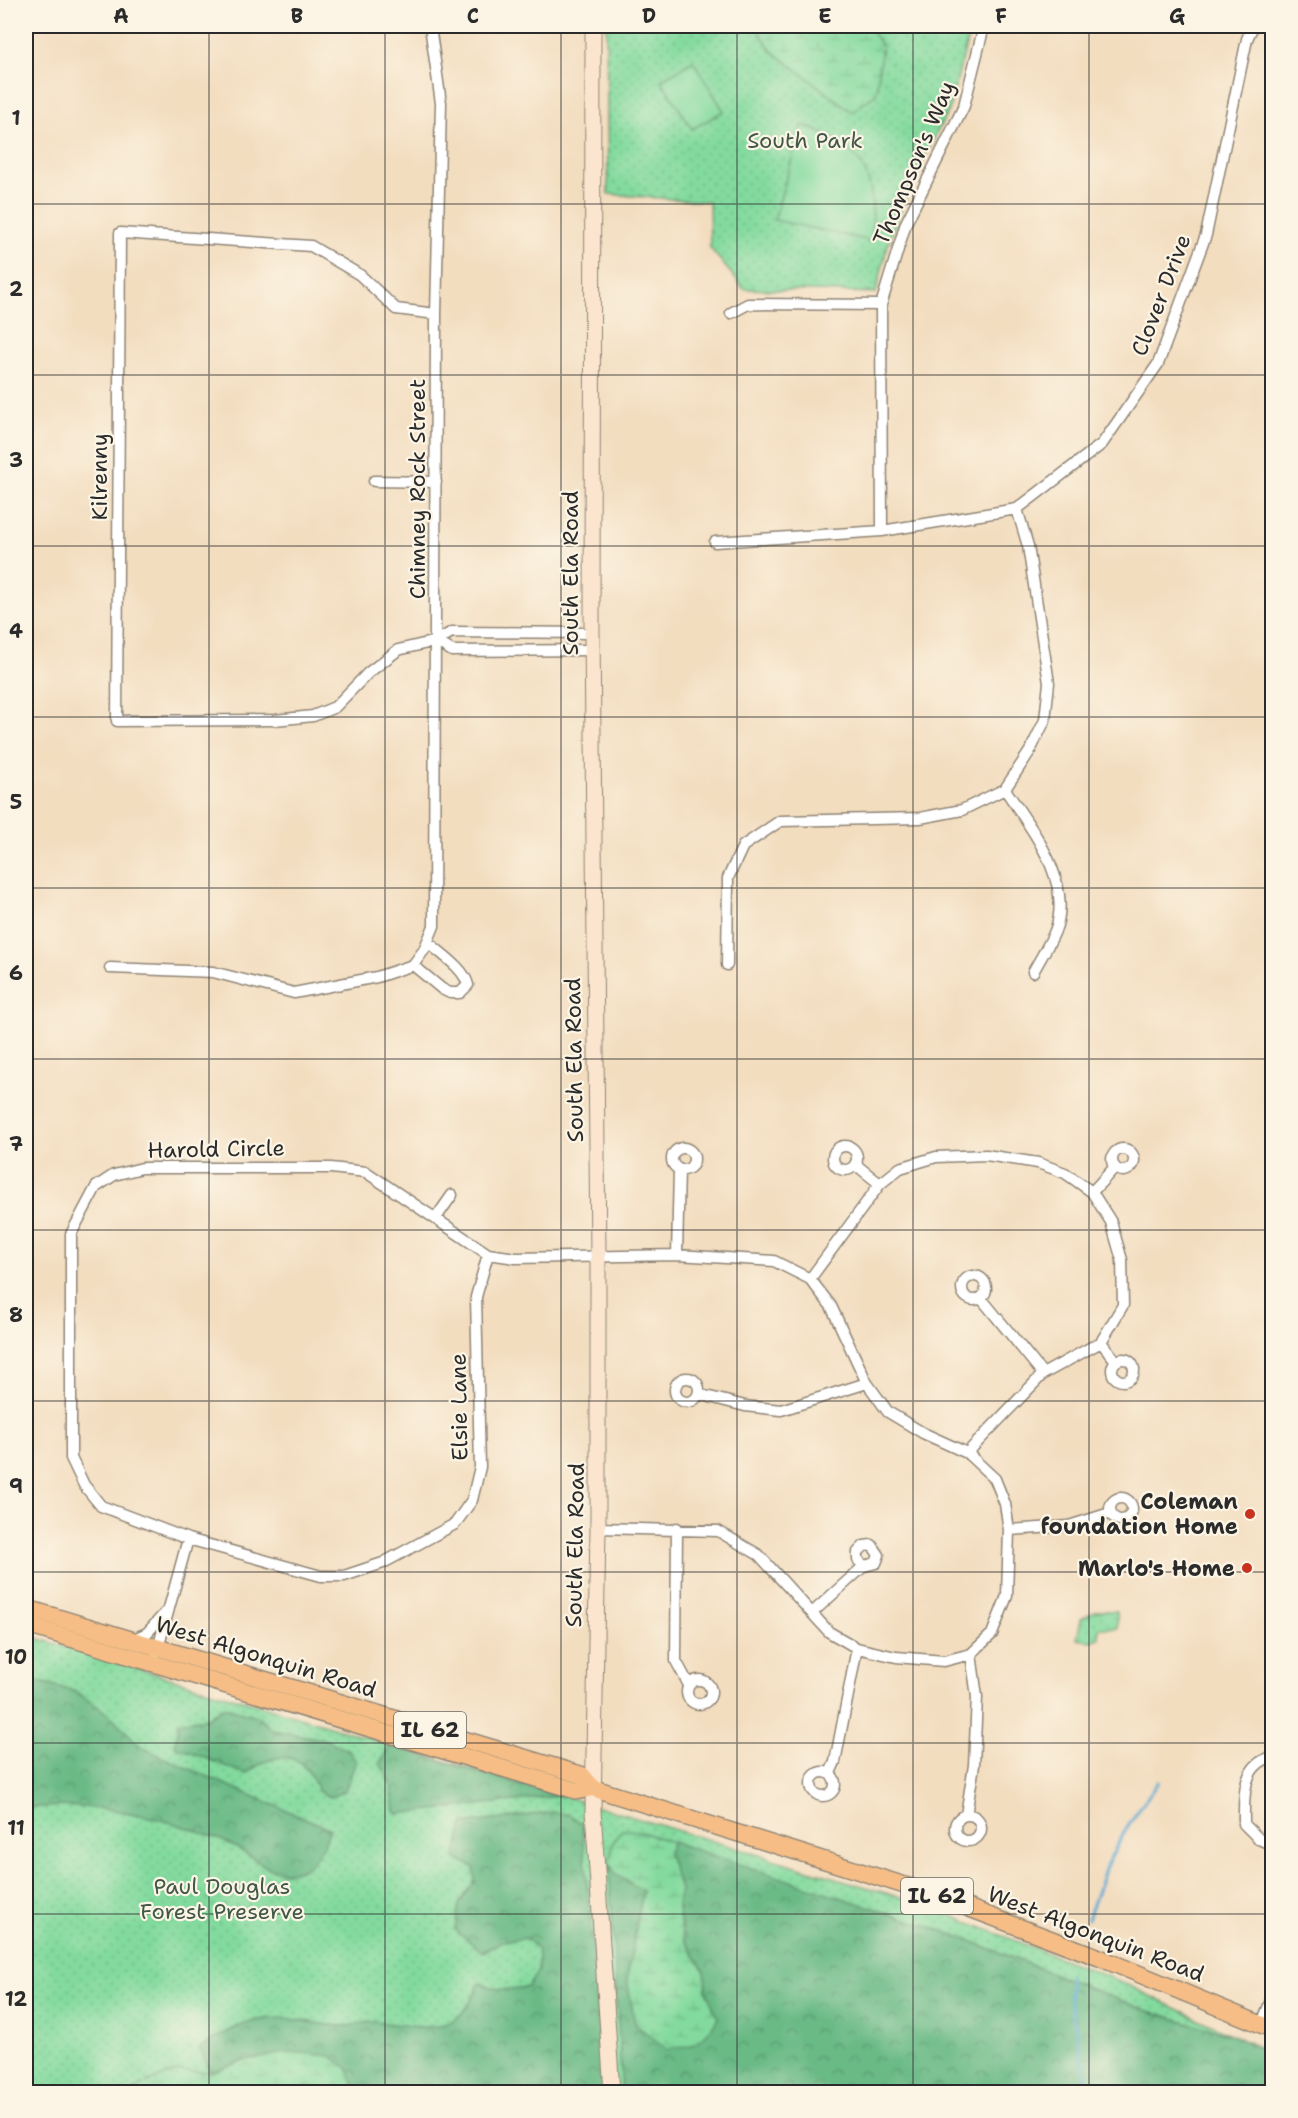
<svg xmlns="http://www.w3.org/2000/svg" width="1298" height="2118" font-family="'Shantell Sans',sans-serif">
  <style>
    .grass { fill: url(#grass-dots); stroke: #568264; stroke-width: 1.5 }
    .forest { fill: url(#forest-crowns); stroke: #4a7258; stroke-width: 1.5 }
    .wetland { fill: url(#wetland-marsh); stroke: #568264; stroke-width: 1.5 }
    .pitch { fill: #82da9e; stroke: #568264; stroke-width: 1.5 }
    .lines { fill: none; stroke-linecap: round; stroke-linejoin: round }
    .stream { stroke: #59abd4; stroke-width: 3 }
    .minor-casing { stroke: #8f8475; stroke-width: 13 }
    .secondary-casing { stroke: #8f8475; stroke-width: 17 }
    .primary-casing { stroke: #8f8475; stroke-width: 19 }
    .minor { stroke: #fff; stroke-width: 10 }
    .secondary { stroke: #fbe5cf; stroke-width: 15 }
    .primary { stroke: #f6be86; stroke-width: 16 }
    .grid { fill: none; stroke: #2b2b2b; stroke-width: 1.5; stroke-opacity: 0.55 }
    .poi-dot { fill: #c8321e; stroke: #fcf5e5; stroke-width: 2 }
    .labels { text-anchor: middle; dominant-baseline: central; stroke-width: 4.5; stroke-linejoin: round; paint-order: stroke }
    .shield { fill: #fcf5e5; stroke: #6a6863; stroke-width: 1.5 }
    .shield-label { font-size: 21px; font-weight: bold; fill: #2b2b2b }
    .park-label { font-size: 22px; fill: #415748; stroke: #fcf5e5 }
    .street-label { font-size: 22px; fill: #2b2b2b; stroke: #fcf5e5 }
    .poi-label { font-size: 22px; font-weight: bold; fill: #2b2b2b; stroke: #fcf5e5; text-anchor: end }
    .neatline { fill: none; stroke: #2b2b2b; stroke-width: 2 }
    .grid-label { font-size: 20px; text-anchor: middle; font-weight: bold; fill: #2b2b2b }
  </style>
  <defs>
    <pattern id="grass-dots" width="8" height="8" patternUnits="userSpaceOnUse" patternTransform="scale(1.5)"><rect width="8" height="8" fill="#82da9e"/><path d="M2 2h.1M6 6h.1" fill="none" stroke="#70bb88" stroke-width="1.8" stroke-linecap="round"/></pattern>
    <pattern id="forest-crowns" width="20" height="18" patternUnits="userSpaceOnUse" patternTransform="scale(1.5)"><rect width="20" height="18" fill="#69ba85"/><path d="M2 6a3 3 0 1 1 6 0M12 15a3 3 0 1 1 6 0" fill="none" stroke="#57976d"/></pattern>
    <pattern id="wetland-marsh" width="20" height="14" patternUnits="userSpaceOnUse" patternTransform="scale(1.5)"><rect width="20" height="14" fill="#82da9e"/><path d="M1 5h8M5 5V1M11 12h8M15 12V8" fill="none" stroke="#70bb88"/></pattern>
  </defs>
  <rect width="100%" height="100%" fill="#fcf5e5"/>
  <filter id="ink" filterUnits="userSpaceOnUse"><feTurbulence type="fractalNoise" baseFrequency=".0167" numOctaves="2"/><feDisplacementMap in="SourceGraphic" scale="12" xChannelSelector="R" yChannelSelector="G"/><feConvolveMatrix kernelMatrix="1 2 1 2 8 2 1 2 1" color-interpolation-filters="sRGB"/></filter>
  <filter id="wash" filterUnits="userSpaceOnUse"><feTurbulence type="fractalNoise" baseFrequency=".008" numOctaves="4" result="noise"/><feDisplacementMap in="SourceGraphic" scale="24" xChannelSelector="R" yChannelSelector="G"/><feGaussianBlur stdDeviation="1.35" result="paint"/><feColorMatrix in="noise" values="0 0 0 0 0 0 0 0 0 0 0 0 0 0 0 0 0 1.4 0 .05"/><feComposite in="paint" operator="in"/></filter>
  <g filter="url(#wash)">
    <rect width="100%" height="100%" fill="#f3ddbf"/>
    <path class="grass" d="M 606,26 L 971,26 L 950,107 L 911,185 L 888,244 L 876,293 L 744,289 L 710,248 L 709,202 L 608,194 Z
      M 1094,1611 L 1117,1611 L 1117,1628 L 1099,1628 L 1099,1638 L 1092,1641 L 1077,1639 L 1081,1619 Z
      M 26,1635 L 916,1902 L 1119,1981 L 1272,2054 L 1272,2092 L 26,2092 Z"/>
    <path class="forest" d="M 26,1678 L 76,1692 L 110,1715 L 140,1746 L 162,1757 L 330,1829 C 321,1851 313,1873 285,1872 C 265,1872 245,1850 226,1842 C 163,1816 93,1801 26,1808 Z
      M 224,1707 L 259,1717 L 272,1730 L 327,1740 L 349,1751 L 356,1761 L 345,1791 L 330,1797 L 318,1791 C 303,1749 277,1750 245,1774 L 175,1746 L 179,1722 L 207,1718 Z
      M 390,1746 L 559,1796 L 396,1814 L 390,1781 L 380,1763 Z
      M 554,1812 L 570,1815 L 582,1824 L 605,2092 L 356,2092 L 355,2084 L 247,2060 L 211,2072 L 199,2048 C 223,2034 248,2018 276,2018 C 299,2018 322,2026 345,2026 C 354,2026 363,2022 372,2022 C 420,2025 458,2043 479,1983 L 501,1990 L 528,1987 L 538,1971 L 538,1950 L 526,1938 L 503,1941 L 483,1952 L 455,1930 L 459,1904 L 475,1881 L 474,1867 L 455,1858 L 463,1824 Z
      M 672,1842 L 955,1935 L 1145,2010 L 1232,2035 L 1272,2054 L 1272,2092 L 622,2092 L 609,1863 L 615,1873 L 643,1891 L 627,1978 L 635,2024 L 718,2018 L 706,1991 L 705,1972 L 683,1938 L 677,1903 L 681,1891 L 668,1854 Z"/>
    <path class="wetland" d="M 755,26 L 868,26 L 882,46 L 876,94 L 852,112 L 772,51 Z
      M 622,1830 L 639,1831 L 672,1842 L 668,1854 L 681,1892 L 677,1903 L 683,1938 L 705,1972 L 706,1991 L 718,2018 C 703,2042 695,2048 666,2049 L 635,2024 L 627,1978 L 643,1891 L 615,1873 L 609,1863 L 614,1840 Z
      M 292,2052 L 330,2056 L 348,2068 L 356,2092 L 133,2092 L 146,2083 L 179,2071 L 211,2072 L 247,2060 Z"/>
    <path class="pitch" d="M 693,61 L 724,111 L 692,129 L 661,80 Z
      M 802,125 C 868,149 875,174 872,241 L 774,220 Z"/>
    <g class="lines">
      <path class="stream" d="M 1088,1919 L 1107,1864 L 1129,1824 L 1158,1782
        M 1069,1975 L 1070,2002 L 1089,2092"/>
    </g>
  </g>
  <g filter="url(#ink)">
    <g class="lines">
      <defs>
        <path id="minor" d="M 731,313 L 748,304 L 881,305
          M 436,314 L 396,309 L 360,275 L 311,246 L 120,233 L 117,721 L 275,720 L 313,716 L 335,707 L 368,673 L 398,650 L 436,641 L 452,632 L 592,633
          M 374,481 L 436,482
          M 882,531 L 881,305 L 906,223 L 964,106 L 984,26
          M 715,542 L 882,531 L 1017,509 L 1102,444 L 1158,364 L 1206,235 L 1247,39 L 1253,26
          M 436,641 L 452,651 L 592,650
          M 1005,789 C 1031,829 1074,881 1055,931 C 1049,945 1040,959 1033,972
          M 413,965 L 442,989 L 450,993 L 460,993 L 468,985 C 464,968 441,954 428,942
          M 727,965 L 728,878 L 743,846 L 780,821 L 920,818 L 962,810 L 1005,789 L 1030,751 L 1045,720 L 1049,683 L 1028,546 L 1017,509
          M 110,968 L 213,972 L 294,993 L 377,977 L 413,965 L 424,950 L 434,926 L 436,314 L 441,103 L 430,26
          M833 1158a12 12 0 1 1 24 0a12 12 0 1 1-24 0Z
          M672 1159a11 11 0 1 1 22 0a11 11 0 1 1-22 0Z
          M1112 1160a11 11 0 1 1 22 0a11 11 0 1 1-22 0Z
          M 855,1164 L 880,1184
          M 1092,1192 L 1115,1167
          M 436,1218 L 452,1195
          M 488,1254 L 476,1297 L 480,1467 L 472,1500 L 455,1524 L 383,1563 L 344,1576 L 321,1576 L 188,1539 L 101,1506 L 84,1485 L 71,1458 L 71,1234 L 96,1187 L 114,1175 L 142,1168 L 331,1168 L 366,1172 L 488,1254 L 516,1258 L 677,1255 L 774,1261 L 810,1279 L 831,1306 L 867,1383 L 888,1412 L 923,1433 L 967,1453 L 995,1479 L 1005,1504 L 1009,1530 L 1007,1596 L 992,1634 L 971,1654 L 944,1661 L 896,1657 L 857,1648 L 829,1632 L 759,1555 L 718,1531 L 598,1528
          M 677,1255 L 679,1169
          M962 1288a12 12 0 1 1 24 0a12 12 0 1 1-24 0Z
          M 810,1279 L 880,1184 L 900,1168 L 936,1157 L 986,1155 L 1038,1163 L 1065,1173 L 1092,1192 L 1111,1222 L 1122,1260 L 1123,1305 L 1101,1342 L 1043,1374 L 967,1453
          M 981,1298 L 1043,1374
          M 1101,1342 L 1116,1361
          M1112 1370a11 11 0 1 1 22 0a11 11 0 1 1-22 0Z
          M675 1390a12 12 0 1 1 24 0a12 12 0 1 1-24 0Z
          M 698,1394 L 745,1406 L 781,1410 L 867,1383
          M1110 1509a11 11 0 1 1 22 0a11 11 0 1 1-22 0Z
          M 677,1528 L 676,1661 L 689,1685
          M 1009,1530 L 1069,1526 L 1110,1513
          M 812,1613 L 864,1566 L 876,1563 L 879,1555 L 872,1545 L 864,1546 L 858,1552 L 858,1560 L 864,1566
          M 132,1640 L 147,1633 L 165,1613
          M 157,1652 L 188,1539
          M687 1692a12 12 0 1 1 24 0a12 12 0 1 1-24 0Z
          M 1272,1757 C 1241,1765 1244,1798 1244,1824 L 1259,1839 L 1272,1845
          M811 1784a12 12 0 1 1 24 0a12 12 0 1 1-24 0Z
          M 830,1773 L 835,1762 L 857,1648
          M955 1828a13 13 0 1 1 26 0a13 13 0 1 1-26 0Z
          M 966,1815 L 974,1765 L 977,1697 L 971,1654
          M 1262,2023 L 1272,1998"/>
        <path id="secondary" d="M 593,26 L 592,633 L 598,1256 L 598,1528 L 593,1811 L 612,2092"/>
        <path id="primary" d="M 26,1608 L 582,1775 L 593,1788
          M 26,1625 L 578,1791 L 593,1788 L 929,1893 L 1098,1957 L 1272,2029"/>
      </defs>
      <use href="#minor" class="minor-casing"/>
      <use href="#secondary" class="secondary-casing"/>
      <use href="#primary" class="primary-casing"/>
      <use href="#minor" class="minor"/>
      <use href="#secondary" class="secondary"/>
      <use href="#primary" class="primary"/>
    </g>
  </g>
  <path class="grid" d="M 209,26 L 209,2092M 385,26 L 385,2092M 561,26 L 561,2092M 737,26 L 737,2092M 913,26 L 913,2092M 1089,26 L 1089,2092M 26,204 L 1272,204M 26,375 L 1272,375M 26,546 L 1272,546M 26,717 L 1272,717M 26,888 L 1272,888M 26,1059 L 1272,1059M 26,1230 L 1272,1230M 26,1401 L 1272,1401M 26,1572 L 1272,1572M 26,1743 L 1272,1743M 26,1914 L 1272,1914"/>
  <g class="poi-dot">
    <circle cx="1250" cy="1514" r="6"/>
    <circle cx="1247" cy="1568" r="6"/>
  </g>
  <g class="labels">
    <g class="shield">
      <rect x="394" y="1712" width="72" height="36" rx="4.5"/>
      <rect x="901" y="1878" width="72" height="36" rx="4.5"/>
    </g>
    <g class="shield-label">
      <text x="430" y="1730">IL 62</text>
      <text x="937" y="1896">IL 62</text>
    </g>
    <g class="park-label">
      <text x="805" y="140">South Park</text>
      <text x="222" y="1886">Paul Douglas<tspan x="222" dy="25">Forest Preserve</tspan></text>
    </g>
    <g class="street-label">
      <text transform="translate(914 163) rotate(-67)">Thompson's Way</text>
      <text transform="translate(1161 295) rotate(-69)">Clover Drive</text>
      <text transform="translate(99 477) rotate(-90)">Kilrenny</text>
      <text transform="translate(417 489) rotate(-90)">Chimney Rock Street</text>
      <text transform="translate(570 573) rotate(-90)">South Ela Road</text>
      <text transform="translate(574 1060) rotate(-91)">South Ela Road</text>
      <text transform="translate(216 1149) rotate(-1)">Harold Circle</text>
      <text transform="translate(459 1407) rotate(-91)">Elsie Lane</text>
      <text transform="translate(575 1545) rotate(-89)">South Ela Road</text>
      <text transform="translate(266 1657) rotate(17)">West Algonquin Road</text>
      <text transform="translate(1096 1934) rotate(21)">West Algonquin Road</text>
    </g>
    <g class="poi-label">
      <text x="1238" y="1501">Coleman<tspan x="1238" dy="25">foundation Home</tspan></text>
      <text x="1235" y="1568">Marlo's Home</text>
    </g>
  </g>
  <rect width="1298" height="2118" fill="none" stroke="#fcf5e5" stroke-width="66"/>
  <rect x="33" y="33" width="1232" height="2052" class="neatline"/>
  <g class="grid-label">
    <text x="121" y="23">A</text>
    <text x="297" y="23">B</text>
    <text x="473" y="23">C</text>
    <text x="649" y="23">D</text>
    <text x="825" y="23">E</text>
    <text x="1001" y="23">F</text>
    <text x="1177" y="23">G</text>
    <text x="16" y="125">1</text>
    <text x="16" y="296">2</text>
    <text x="16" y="467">3</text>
    <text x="16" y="638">4</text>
    <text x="16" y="809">5</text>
    <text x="16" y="980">6</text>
    <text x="16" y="1151">7</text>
    <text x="16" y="1322">8</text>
    <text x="16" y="1493">9</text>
    <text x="16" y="1664">10</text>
    <text x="16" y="1835">11</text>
    <text x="16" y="2006">12</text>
  </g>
</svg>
